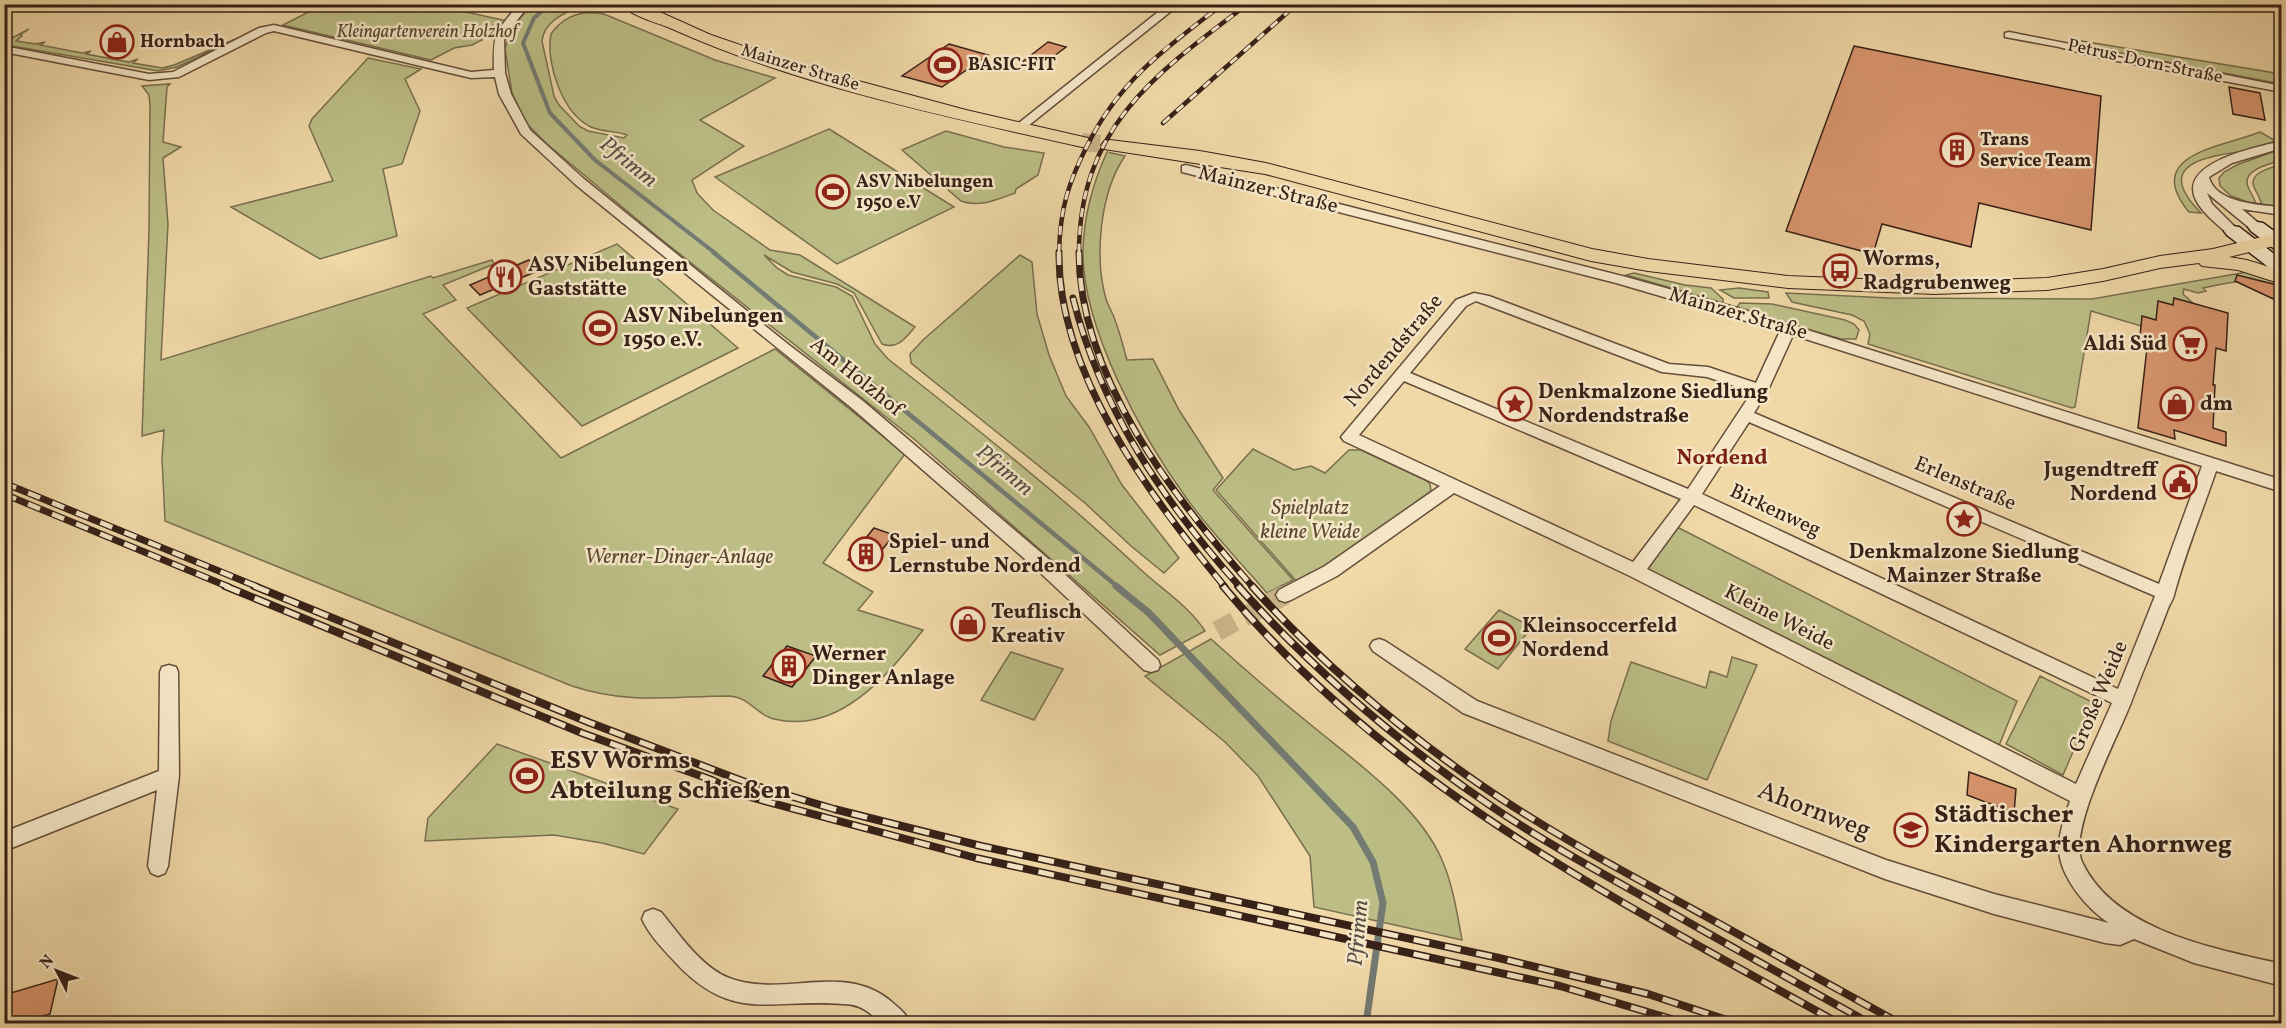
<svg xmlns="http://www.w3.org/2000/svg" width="2286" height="1028" font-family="Vollkorn,serif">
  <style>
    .green { fill: #bcbe85; stroke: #796f4e; stroke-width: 1.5 }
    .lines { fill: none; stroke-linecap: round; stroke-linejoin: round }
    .stream-far2 { stroke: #747b73; stroke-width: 4 }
    .stream-far1 { stroke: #747b73; stroke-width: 4.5 }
    .stream { stroke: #747b73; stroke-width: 7 }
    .building { fill: #d9966e; stroke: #362017; stroke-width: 1.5 }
    .minor-tunnel { stroke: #cbb38a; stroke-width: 20; stroke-dasharray: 20 10; stroke-linecap: butt }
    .primary-tunnel { stroke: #cbb38a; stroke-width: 18; stroke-dasharray: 18 9; stroke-linecap: butt }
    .minor-casing { stroke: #644e3b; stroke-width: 3 }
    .secondary-casing { stroke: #362017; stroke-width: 3 }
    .primary-casing { stroke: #362017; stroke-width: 2 }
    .minor { fill: #f5e6c6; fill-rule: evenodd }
    .secondary { fill: #f5e6c6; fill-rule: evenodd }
    .primary { fill: #f0d8a7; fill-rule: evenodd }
    .rail-far2-casing { stroke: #362017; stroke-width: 4.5 }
    .rail-far1-casing { stroke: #362017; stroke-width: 7 }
    .rail-casing { stroke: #362017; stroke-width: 8 }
    .rail-far2 { stroke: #f5e6c6; stroke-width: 3; stroke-dasharray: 9; stroke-linecap: butt }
    .rail-far1 { stroke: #f5e6c6; stroke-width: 4.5; stroke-dasharray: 13; stroke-linecap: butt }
    .rail { stroke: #f5e6c6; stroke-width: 5; stroke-dasharray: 16; stroke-linecap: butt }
    .labels { text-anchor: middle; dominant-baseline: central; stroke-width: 5; stroke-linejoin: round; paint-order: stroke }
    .far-park-label { font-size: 18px; font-style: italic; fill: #584832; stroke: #f5e6c6 }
    .far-poi-label { font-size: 18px; font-weight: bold; fill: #362017; stroke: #f5e6c6; text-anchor: start }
    .far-street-label { font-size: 18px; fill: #362017; stroke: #f5e6c6 }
    .street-label { font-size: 21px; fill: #362017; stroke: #f5e6c6 }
    .poi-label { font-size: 21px; font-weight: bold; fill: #362017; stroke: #f5e6c6; text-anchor: start }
    .park-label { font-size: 21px; font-style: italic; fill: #584832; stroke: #f5e6c6 }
    .water-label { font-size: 22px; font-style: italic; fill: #554e45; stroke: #f5e6c6 }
    .neighbourhood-label { font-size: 22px; font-weight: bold; fill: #7a1f14; stroke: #f5e6c6 }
    .near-poi-label { font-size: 26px; font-weight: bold; fill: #362017; stroke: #f5e6c6; text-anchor: start }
    .near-street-label { font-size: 26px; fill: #362017; stroke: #f5e6c6 }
  </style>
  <rect width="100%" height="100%" fill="#f0d8a7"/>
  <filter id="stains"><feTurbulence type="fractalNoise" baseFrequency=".00333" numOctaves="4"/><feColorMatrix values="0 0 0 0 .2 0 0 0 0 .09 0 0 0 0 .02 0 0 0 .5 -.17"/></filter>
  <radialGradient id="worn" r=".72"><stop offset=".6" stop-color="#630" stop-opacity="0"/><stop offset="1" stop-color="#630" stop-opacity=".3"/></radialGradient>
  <path class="green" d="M 324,4 L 434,5 L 503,20 L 479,34 L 482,40 L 472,45 L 454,48 L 431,60 L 283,25 Z
    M 532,5 L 581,5 C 565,13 544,21 542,41 L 554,96 L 559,105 L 579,126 L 588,131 L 624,138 L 627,135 C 616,131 602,132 591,127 C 563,114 545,63 551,34 C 564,15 582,10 604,14 L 715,60 L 775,78 L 700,120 L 744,146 L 692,180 L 697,193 L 713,210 L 770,250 L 800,255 L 915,327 C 906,337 898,350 882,344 L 854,293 L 837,284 L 792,272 L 764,255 L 777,268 L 788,275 L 836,287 L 852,296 L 875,344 L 888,359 C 974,426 1059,494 1139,568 C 1161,589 1188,605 1205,631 L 1160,655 L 914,439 L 657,236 L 547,144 L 526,123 L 512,93 L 505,49 L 511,28 Z
    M 29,29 L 20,35 L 22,36 L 16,41 L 36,44 L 45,42 L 40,45 L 82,53 L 91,51 L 86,54 L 129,62 L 138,59 L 133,63 L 162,68 L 174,65 L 238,38 L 177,67 L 158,71 L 6,45 L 10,39 Z
    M 2082,41 L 2281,74 L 2281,84 L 2083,46 Z
    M 368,58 L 421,69 L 405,79 L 420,111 L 402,164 L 383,169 L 397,236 L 320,259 L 231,207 L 333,181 L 309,126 L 312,119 Z
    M 170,84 L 167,87 L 163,142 L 181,147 L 163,158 L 168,224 L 161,360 L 431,276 L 433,278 L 492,260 L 494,264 L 443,285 L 456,300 L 423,314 L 561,458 L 775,349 L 905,454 L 823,563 L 873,592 L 858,610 L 923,630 C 888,675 839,735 774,719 C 758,716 749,697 730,696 C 672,696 630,705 572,686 L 165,521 L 162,459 L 164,430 L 142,436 L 149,230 L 150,106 L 149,95 L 142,86 Z
    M 829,129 L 954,207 L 837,264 L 715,177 Z
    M 946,131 L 1004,147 L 1044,153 L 1038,175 L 1016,189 L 1015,193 C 999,199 979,208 961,201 L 902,150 Z
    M 2260,132 L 2276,141 C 2262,146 2247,151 2232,153 C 2188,159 2161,173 2201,213 L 2189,212 C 2141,154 2223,147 2260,132 Z
    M 2281,149 L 2281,160 C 2271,164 2246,168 2247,183 C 2248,191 2255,197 2256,205 L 2231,196 L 2220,186 L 2219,178 L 2224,172 L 2239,164 Z
    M 1107,152 L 1125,156 C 1100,192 1094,257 1106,299 C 1108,306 1113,313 1115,320 C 1120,333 1123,346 1127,360 L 1153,359 L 1179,410 L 1223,478 L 1213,490 L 1293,580 L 1267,593 C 1240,562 1211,532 1187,499 C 1142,437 1081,326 1083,249 C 1084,214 1093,183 1107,152 Z
    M 2281,164 L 2281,206 L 2262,206 C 2261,199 2257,194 2254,187 C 2248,172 2272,168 2281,164 Z
    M 617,244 L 738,348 L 582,426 L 467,308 Z
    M 1020,255 L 1032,262 L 1037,314 L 1049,355 L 1066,396 L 1089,427 L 1122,485 L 1179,558 L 1164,573 L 1131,546 L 1085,503 L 911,363 L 910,354 L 923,340 Z
    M 2247,272 L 2277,282 L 2282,284 L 2281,289 C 2256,274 2230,283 2203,288 L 2206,291 L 2198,293 L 2184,289 L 2183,294 L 2194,304 L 2174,298 L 2173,305 L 2156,320 L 2141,326 L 2091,311 L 2075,407 L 2072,408 L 1868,344 L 1870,334 L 1864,321 L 1852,315 L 1792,302 L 1786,293 L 1890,298 L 2092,299 Z
    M 1634,273 L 1685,285 L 1711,288 L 1723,299 L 1723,303 L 1626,275 Z
    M 1739,288 L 1768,292 L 1769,298 L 1734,298 L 1720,290 Z
    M 1740,303 L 1772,304 L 1845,320 L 1854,324 L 1859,330 L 1856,339 L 1841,339 L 1739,309 L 1737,307 Z
    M 1253,449 L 1294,470 L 1311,466 L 1325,473 L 1349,450 L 1361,450 L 1427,481 L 1430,484 L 1431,491 L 1323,571 L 1298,583 L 1216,490 Z
    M 1677,527 L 2017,701 L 1996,753 L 1641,571 Z
    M 1499,610 L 1532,627 L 1498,669 L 1465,649 Z
    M 1211,639 C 1245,670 1280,700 1316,729 C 1359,764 1420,808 1442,860 C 1453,885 1457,913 1462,940 L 1314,907 L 1310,856 L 1258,776 L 1225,742 L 1145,676 Z
    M 1011,652 L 1063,669 L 1034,720 L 981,700 Z
    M 1732,657 L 1757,665 L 1707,780 L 1608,741 L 1611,721 L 1631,662 L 1706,688 L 1710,671 L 1727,677 Z
    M 2040,676 L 2094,703 L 2063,775 L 2006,744 Z
    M 497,744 L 678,809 L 644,854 L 602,843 L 554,835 L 425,841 L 428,818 Z"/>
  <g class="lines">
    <path class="stream-far2" d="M 550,4 L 534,18 L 523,43 L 550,113 L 595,160 L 715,253"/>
    <path class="stream-far1" d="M 713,252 L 1118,587"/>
    <path class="stream" d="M 1116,586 L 1149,613 L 1353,827 L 1373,862 L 1383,903 L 1366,1024"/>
  </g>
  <path class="building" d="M 1048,42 L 1066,47 L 1038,68 L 1021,63 Z
    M 949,44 L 988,55 L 942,87 L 902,76 Z
    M 1854,46 L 2101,96 L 2091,230 L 1979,203 L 1971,247 L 1882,224 L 1873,254 L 1786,231 Z
    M 2229,87 L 2260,93 L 2265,120 L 2233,114 Z
    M 529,260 L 540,270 L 480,295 L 470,285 Z
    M 2237,275 L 2273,284 L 2282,289 L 2282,303 L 2235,281 Z
    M 2174,298 L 2228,313 L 2226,351 L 2216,348 L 2213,385 L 2215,385 L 2213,428 L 2226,432 L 2226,446 L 2174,430 L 2175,439 L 2138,428 L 2148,339 L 2140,336 L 2142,316 L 2156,320 L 2158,301 L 2173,305 Z
    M 874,528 L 894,535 L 868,567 L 848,560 Z
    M 787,646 L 816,656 L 792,687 L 763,676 Z
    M 1969,772 L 2016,789 L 2014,813 L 1967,795 Z
    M 58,979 L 50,1014 L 18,1023 L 4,1023 L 4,995 Z"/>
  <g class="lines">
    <path class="minor-tunnel" d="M 1217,631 L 1285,595"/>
    <path class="primary-tunnel" d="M 1082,142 L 1110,145"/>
    <defs>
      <path id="minor" d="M 519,4 L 530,4 L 510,29 L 504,40 L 505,73 L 511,94 L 530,130 L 584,179 L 789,345 L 863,401 L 1045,556 L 1158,660 L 1160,665 L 1158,670 L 1151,672 L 1144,670 L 1033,566 L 853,409 L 576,185 L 521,134 L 499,94 L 495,77 L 471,78 L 274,31 L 266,33 L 179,77 L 149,80 L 4,52 L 4,46 L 149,74 L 173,72 L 259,28 L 274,25 L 471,72 L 494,70 C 493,33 495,33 519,4 Z
        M 1168,4 L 1180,4 L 1023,130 L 1015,130 L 1015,126 Z
        M 2009,32 L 2282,86 L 2282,92 L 2096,57 L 2059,47 L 2005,37 L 2005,33 Z
        M 2282,141 L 2282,148 L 2232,163 L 2209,177 C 2215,203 2259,205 2282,207 L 2282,215 L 2242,209 L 2263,227 L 2257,231 L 2252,230 L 2207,193 L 2212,204 L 2239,231 L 2238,234 L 2228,234 C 2217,224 2203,214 2196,200 C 2177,162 2258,147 2282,141 Z
        M 1186,165 L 1626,277 L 1741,309 L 2282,480 L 2282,492 L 2216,471 C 2202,512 2185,554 2174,595 C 2173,600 2169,605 2167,611 C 2156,641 2143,670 2132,700 C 2120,733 2067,830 2082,862 C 2114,931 2216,949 2282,964 L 2282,986 L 2194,963 L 2134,939 L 2120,945 L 2105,943 L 1994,914 L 1885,879 L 1463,713 L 1373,651 L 1370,646 L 1373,641 L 1379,639 L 1385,641 L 1477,701 L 1886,860 L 1994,894 L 2109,923 C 2087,909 2061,878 2059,851 C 2058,835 2065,816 2070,801 L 1630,576 L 1454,493 L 1337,576 L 1291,600 L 1285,602 L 1279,600 L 1276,595 L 1279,590 L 1325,566 L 1440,486 L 1344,441 L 1341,437 L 1456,300 L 1474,293 L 1489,296 L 1669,364 L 1708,367 L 1756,383 L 1780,331 L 1616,283 L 1182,172 L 1182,166 ZM 1476,301 L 1662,372 L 1707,377 L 1752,392 L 1688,489 L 1410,373 L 1466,306 ZM 1793,335 L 2202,466 L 2159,584 L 1754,413 L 1768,390 ZM 1404,381 L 1681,499 L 1633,562 L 1359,435 ZM 1749,422 L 2155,596 L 2118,689 L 1702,494 ZM 1694,505 L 2112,703 L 2076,784 L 1647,569 Z
        M 169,665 L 176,667 L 178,672 L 179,776 L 168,866 L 165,873 L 158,876 L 151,873 L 148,866 L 157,790 L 4,851 L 4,832 L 159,771 L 160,672 L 162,667 Z
        M 653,909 L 661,912 C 679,934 701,967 729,978 C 783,999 845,960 893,1003 C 900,1009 907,1014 910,1024 C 903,1024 890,1026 883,1024 C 879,1022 875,1017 872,1015 C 863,1007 854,1004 843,1004 C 771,998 733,1024 676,963 C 664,950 649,935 642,919 L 645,912 Z"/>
      <path id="secondary" d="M 2257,222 L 2263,223 L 2282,237 L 2282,251 L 2276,250 L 2251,231 L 2248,227 L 2251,223 Z
        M 2233,226 L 2239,227 L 2282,260 L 2282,274 L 2276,273 L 2227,235 L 2224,231 L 2227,227 Z"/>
      <path id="primary" d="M 621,4 L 642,4 L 711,35 L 799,65 L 966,110 L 1088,138 L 1091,142 L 1088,146 L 1082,147 C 944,116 799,86 670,28 C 655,22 631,16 621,4 Z
        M 1110,140 L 1200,151 L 1266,163 L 1592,249 L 1648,259 L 1788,276 L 1935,282 L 2047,278 L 2103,269 L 2160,256 L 2213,249 L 2282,232 L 2282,244 L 2229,257 L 2247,260 L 2282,271 L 2282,284 L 2238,270 L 2202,266 L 2199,263 L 2160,268 L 2103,281 L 2047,290 L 1935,294 L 1788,288 L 1648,271 L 1591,261 L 1265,174 L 1104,149 L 1101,145 L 1104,141 Z"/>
    </defs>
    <use href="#minor" class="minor-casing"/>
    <use href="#secondary" class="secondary-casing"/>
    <use href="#primary" class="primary-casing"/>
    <use href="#minor" class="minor"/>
    <use href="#secondary" class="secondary"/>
    <use href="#primary" class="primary"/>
    <defs>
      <path id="rail-far2" d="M 1163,123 L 1297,4
        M 1059,253 C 1060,209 1068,183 1088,144 C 1121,79 1167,47 1223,4
        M 1079,253 C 1079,127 1156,73 1248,4"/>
      <path id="rail-far1" d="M 1059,252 C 1057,373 1151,498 1225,587
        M 1079,252 C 1079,377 1174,498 1253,587
        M 1073,298 C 1101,410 1164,502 1240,587
        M 4,483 L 258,587
        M 4,494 L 229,587"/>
      <path id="rail" d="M 225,586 L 582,733 L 712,780 L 746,796 L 976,858 L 1560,986 L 1688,1024
        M 254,586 L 588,722 L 753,785 L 834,809 L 981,846 L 1499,958 L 1648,994 L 1739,1024
        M 1223,586 C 1391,788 1616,899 1840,1024
        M 1238,586 C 1313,670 1400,744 1494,808 C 1543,841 1594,869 1646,898 C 1720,941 1796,982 1871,1024
        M 1252,586 C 1315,657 1388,719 1465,774 C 1535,824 1611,865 1687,906 C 1758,945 1830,985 1901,1024"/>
    </defs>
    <use href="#rail-far2" class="rail-far2-casing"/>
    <use href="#rail-far1" class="rail-far1-casing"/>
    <use href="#rail" class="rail-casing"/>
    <use href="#rail-far2" class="rail-far2"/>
    <use href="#rail-far1" class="rail-far1"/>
    <use href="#rail" class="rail"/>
  </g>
  <defs>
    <symbol id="shop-ring" viewBox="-11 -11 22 22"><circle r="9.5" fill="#f5e6c6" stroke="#8f2418" stroke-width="1.5"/><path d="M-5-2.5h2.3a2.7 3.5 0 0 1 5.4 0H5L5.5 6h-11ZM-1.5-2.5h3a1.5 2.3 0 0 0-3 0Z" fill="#8f2418"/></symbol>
    <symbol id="stadium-ring" viewBox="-11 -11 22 22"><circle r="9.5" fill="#f5e6c6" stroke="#8f2418" stroke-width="1.5"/><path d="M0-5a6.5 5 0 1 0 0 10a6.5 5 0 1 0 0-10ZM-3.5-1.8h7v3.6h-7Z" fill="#8f2418"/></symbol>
    <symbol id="building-ring" viewBox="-11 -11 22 22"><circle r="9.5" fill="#f5e6c6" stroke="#8f2418" stroke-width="1.5"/><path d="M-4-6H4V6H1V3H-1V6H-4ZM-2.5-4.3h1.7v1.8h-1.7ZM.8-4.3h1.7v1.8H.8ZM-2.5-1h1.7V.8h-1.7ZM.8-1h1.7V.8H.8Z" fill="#8f2418"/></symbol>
    <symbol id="bus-ring" viewBox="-11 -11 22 22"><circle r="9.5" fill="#f5e6c6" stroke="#8f2418" stroke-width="1.5"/><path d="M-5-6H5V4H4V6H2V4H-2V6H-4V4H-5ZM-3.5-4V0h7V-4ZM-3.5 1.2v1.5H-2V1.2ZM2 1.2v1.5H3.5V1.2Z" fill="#8f2418"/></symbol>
    <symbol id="restaurant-ring" viewBox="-11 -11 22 22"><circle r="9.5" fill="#f5e6c6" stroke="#8f2418" stroke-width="1.5"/><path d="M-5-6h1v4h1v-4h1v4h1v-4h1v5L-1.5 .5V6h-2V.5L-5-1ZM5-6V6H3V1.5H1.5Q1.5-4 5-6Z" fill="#8f2418"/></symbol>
    <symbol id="supermarket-ring" viewBox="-11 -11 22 22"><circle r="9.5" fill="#f5e6c6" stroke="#8f2418" stroke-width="1.5"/><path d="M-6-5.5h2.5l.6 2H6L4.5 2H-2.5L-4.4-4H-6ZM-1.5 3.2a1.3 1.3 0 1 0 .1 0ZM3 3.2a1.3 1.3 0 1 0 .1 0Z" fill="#8f2418"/></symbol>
    <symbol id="sight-ring" viewBox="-11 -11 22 22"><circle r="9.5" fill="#f5e6c6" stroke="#8f2418" stroke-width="1.5"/><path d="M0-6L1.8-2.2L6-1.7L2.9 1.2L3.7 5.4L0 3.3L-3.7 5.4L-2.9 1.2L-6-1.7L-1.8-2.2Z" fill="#8f2418"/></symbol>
    <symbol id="civic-ring" viewBox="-11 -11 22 22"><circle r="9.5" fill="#f5e6c6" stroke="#8f2418" stroke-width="1.5"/><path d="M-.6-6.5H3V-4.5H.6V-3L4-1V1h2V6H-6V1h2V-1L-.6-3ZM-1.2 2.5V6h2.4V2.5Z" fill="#8f2418"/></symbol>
    <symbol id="school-ring" viewBox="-11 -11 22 22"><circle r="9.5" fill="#f5e6c6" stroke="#8f2418" stroke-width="1.5"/><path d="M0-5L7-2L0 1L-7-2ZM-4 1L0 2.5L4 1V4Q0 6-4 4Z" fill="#8f2418"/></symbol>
  </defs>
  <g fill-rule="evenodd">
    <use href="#shop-ring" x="98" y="23" width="38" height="38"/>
    <use href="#stadium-ring" x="926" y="46" width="38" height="38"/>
    <use href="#building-ring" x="1938" y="131" width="38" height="38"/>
    <use href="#stadium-ring" x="814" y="173" width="38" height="38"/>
    <use href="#bus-ring" x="1821" y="252" width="38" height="38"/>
    <use href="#restaurant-ring" x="486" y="258" width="38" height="38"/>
    <use href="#stadium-ring" x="581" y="309" width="38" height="38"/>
    <use href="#supermarket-ring" x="2171" y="325" width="38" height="38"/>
    <use href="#sight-ring" x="1496" y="385" width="38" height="38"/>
    <use href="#shop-ring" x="2158" y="385" width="38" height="38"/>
    <use href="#civic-ring" x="2161" y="463" width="38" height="38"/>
    <use href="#sight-ring" x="1945" y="500" width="38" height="38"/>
    <use href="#building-ring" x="847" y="535" width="38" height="38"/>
    <use href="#shop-ring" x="949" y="605" width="38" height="38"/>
    <use href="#stadium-ring" x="1480" y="619" width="38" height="38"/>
    <use href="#building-ring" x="770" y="647" width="38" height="38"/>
    <use href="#stadium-ring" x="508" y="757" width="38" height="38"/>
    <use href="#school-ring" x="1892" y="811" width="38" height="38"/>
  </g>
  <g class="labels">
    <g class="far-park-label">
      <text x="427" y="32">Kleingartenverein Holzhof</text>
    </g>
    <g class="far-poi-label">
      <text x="140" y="42">Hornbach</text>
      <text x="968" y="65">BASIC-FIT</text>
      <text x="1980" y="140">Trans<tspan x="1980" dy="21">Service Team</tspan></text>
      <text x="856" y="182">ASV Nibelungen<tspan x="856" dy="21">1950 e.V</tspan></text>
    </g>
    <g class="far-street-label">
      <text transform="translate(2145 62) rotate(12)">Petrus-Dorn-Straße</text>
      <text transform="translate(800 68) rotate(17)">Mainzer Straße</text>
    </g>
    <g class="street-label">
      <text transform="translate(1268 190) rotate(14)">Mainzer Straße</text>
      <text transform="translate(1738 314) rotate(16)">Mainzer Straße</text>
      <text transform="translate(1394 351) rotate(-50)">Nordendstraße</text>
      <text transform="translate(856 377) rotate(39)">Am Holzhof</text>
      <text transform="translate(1965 484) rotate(23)">Erlenstraße</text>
      <text transform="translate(1775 511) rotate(25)">Birkenweg</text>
      <text transform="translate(1779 618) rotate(27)">Kleine Weide</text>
      <text transform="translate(2099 697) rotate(-67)">Große Weide</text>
    </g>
    <g class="poi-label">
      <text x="1863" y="259">Worms,<tspan x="1863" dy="24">Radgrubenweg</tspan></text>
      <text x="528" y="265">ASV Nibelungen<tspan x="528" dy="24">Gaststätte</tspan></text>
      <text x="623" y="316">ASV Nibelungen<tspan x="623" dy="24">1950 e.V.</tspan></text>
      <text x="2167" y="344" text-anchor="end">Aldi Süd</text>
      <text x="1538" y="392">Denkmalzone Siedlung<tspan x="1538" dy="24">Nordendstraße</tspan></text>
      <text x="2200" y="404">dm</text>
      <text x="2157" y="470" text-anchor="end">Jugendtreff<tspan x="2157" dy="24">Nordend</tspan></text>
      <text x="889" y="542">Spiel- und<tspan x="889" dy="24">Lernstube Nordend</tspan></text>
      <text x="1964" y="552" text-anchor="middle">Denkmalzone Siedlung<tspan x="1964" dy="24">Mainzer Straße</tspan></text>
      <text x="991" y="612">Teuflisch<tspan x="991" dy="24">Kreativ</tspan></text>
      <text x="1522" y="626">Kleinsoccerfeld<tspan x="1522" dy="24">Nordend</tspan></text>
      <text x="812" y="654">Werner<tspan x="812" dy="24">Dinger Anlage</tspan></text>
    </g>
    <g class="park-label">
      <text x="1310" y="508">Spielplatz<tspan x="1310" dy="24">kleine Weide</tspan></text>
      <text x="679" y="557">Werner-Dinger-Anlage</text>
    </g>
    <g class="water-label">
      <text transform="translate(628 163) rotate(39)">Pfrimm</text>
      <text transform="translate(1004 471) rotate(40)">Pfrimm</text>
      <text transform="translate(1359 933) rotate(-85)">Pfrimm</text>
    </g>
    <g class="neighbourhood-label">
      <text x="1722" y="458">Nordend</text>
    </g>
    <g class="near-poi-label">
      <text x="550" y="761">ESV Worms<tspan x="550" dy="30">Abteilung Schießen</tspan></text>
      <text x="1934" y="815">Städtischer<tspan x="1934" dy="30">Kindergarten Ahornweg</tspan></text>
    </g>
    <g class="near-street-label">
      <text transform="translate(1814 811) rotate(21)">Ahornweg</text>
    </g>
  </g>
  <rect width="2286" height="1028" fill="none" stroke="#f0d8a7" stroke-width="24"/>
  <rect x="6" y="6" width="2274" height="1016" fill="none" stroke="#362017" stroke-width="3"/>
  <rect x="12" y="12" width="2262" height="1004" fill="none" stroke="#362017" stroke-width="1.5"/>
  <g transform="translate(57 971) rotate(312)" stroke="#f5e6c6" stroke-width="4.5" paint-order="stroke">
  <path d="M0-4.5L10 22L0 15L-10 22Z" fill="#362017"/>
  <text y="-9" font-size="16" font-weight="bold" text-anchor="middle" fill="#362017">N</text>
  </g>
  <rect width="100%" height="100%" filter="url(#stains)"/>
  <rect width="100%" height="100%" fill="url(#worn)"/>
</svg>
